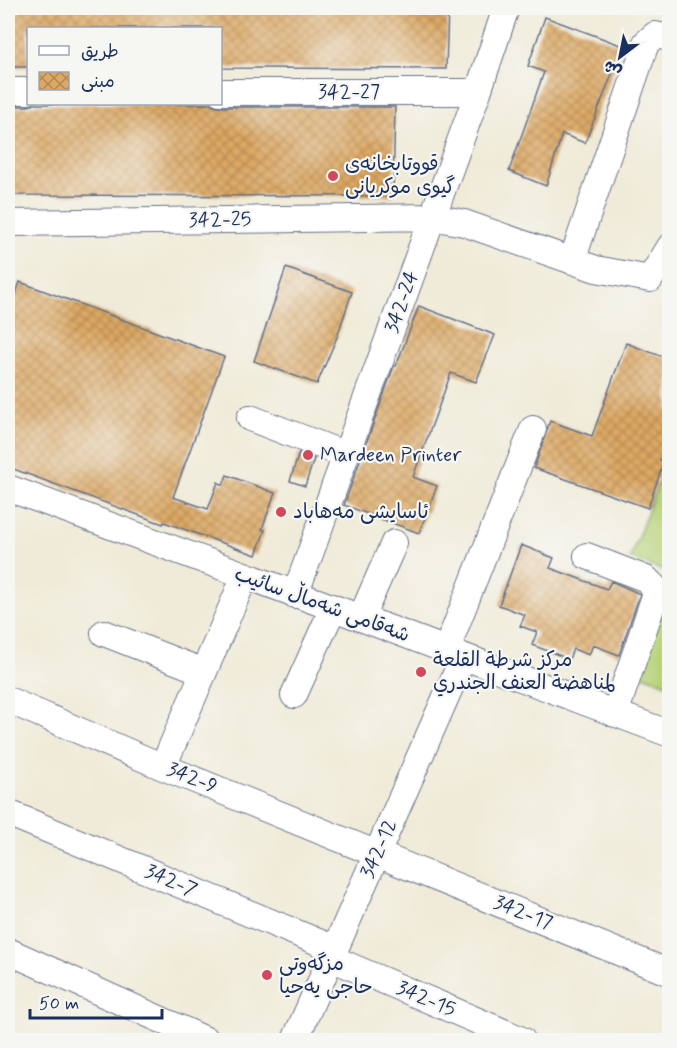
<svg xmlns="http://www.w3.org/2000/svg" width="677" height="1048" font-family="Mynerve,'Playpen Sans Arabic',sans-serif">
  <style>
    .pitch { fill: #b8d379; stroke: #6a816c; stroke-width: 1.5 }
    .building { fill: url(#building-cross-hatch) }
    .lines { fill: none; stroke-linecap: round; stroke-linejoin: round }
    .minor-casing { stroke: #667189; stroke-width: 28 }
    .minor { stroke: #fff; stroke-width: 26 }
    .poi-dot { fill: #d1495b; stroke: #f6f6f2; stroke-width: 2 }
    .labels { text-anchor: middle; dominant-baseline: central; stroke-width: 4.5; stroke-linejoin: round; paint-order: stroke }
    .street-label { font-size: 20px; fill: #1b2f5e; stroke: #f6f6f2 }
    .poi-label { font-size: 20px; fill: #1b2f5e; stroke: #f6f6f2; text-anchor: start }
  </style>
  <defs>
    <pattern id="building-cross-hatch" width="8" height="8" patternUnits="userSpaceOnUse" patternTransform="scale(1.5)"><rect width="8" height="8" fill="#dda862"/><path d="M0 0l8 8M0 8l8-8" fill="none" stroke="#b28954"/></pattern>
  </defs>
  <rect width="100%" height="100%" fill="#f6f6f2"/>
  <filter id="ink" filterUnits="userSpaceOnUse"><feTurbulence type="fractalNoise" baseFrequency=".0167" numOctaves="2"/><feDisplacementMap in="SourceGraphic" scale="12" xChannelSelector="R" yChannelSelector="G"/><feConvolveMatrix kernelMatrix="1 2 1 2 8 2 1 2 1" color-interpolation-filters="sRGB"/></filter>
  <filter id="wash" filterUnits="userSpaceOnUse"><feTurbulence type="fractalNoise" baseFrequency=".008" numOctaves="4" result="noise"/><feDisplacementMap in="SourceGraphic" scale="24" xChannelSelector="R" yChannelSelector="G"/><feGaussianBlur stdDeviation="1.35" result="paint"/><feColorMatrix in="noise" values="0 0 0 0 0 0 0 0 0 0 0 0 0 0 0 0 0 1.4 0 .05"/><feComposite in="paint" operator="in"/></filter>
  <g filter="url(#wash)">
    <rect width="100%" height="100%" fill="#f0ebd8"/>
    <path class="pitch" d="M 669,456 L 669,573 L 630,558 Z
      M 669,592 L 669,685 L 638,673 Z"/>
    <g id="blocks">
      <path class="building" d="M 8,8 L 448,8 L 446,69 L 220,68 L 220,28 L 28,28 L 28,67 L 8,67 Z
        M 545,17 L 623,46 L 585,143 L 562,134 L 546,186 L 509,171 L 544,72 L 528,66 Z
        M 36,104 L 211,104 L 220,107 L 395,107 L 393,196 L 8,195 L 8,106 L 28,106 Z
        M 286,268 L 352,292 L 337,337 L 317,384 L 254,361 Z
        M 20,282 L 224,357 L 173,497 L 208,509 L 218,482 L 223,485 L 227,475 L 275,493 L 262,529 L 265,530 L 256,555 L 164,522 L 163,524 L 8,467 L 8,317 Z
        M 419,306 L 495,335 L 476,382 L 451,373 L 413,477 L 437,486 L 419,533 L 344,505 L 394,366 L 396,366 Z
        M 626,343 L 669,359 L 669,433 L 660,460 L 664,461 L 648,508 L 534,468 L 550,421 L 592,436 Z
        M 299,453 L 314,459 L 305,486 L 290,481 Z
        M 521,545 L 554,558 L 550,568 L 607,589 L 611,581 L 640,594 L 619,655 L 593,645 L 589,655 L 573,649 L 569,659 L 532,645 L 537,632 L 520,626 L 525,615 L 499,605 Z"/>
    </g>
  </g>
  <g filter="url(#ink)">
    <use href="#blocks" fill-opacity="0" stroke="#667189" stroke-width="1.5"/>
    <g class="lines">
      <defs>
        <path id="minor" d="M 8,91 L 28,91
          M 220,92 L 478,92
          M 8,223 L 433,217 L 464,223 L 596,269 L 650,279 L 670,247
          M 572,261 L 646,43 L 655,35 L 670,38
          M 250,418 L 346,455
          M 8,488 L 361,618 L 670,734
          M 587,556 L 646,579 L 655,588 L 655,596 L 615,714
          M 295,595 L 478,92 L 506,8
          M 361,618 L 394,543
          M 104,633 L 204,672
          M 446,651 L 533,429
          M 294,695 L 333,608
          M 8,700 L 163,767 L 670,973
          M 163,767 L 245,576
          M 8,813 L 335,949
          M 8,951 L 206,1040
          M 331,958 L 522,1040
          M 295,1040 L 463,658"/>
      </defs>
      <use href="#minor" class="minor-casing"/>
      <use href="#minor" class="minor"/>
    </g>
  </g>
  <g class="poi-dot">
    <circle cx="333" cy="176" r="6"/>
    <circle cx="308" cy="455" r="6"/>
    <circle cx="281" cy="512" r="6"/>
    <circle cx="421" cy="672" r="6"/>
    <circle cx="267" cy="975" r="6"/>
  </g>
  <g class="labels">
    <g class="street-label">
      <text x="349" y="92">342-27</text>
      <text transform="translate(220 220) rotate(-1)">342-25</text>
      <text transform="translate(402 302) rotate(-70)">342-24</text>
      <text transform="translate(322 605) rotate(20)">شەقامی شەماڵ سائیب</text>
      <text transform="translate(192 778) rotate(22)">342-9</text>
      <text transform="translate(379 849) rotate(-66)">342-12</text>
      <text transform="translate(171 881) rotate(23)">342-7</text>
      <text transform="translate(523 913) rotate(22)">342-17</text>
      <text transform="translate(426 999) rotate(23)">342-15</text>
    </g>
    <g class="poi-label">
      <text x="345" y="164">قووتابخانەی<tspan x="345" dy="23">گيوی موكريانی</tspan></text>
      <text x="320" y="455">Mardeen Printer</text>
      <text x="293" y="512">ئاسایشی مەهاباد</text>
      <text x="433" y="660">مركز شرطة القلعة<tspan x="433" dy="23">لمناهضة العنف الجندري</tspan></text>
      <text x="279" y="964">مزگەوتی<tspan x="279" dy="23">حاجی یەحیا</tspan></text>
    </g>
  </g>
  <rect width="677" height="1048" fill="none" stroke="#f6f6f2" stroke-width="30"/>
  <rect x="27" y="27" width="195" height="78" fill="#f6f6f2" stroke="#9ea6b7" stroke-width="1.5"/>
  <rect x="39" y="46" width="30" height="9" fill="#ffffff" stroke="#9ea6b7" stroke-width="1.5"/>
  <text x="81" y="57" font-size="18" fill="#1b2f5e">طريق</text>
  <rect x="39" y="72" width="30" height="18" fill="url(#building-cross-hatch)" stroke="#9ea6b7" stroke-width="1.5"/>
  <text x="81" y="87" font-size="18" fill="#1b2f5e">مبنى</text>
  <g transform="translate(620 57) rotate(212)" stroke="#f6f6f2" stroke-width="4.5" paint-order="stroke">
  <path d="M0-4.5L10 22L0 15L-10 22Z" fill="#1b2f5e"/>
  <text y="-9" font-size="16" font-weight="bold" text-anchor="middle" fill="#1b2f5e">ش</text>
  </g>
  <path d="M30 1009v9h132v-9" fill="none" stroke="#1b2f5e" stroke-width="3"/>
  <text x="39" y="1009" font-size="18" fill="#1b2f5e" stroke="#f6f6f2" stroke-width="4.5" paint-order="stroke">50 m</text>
</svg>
